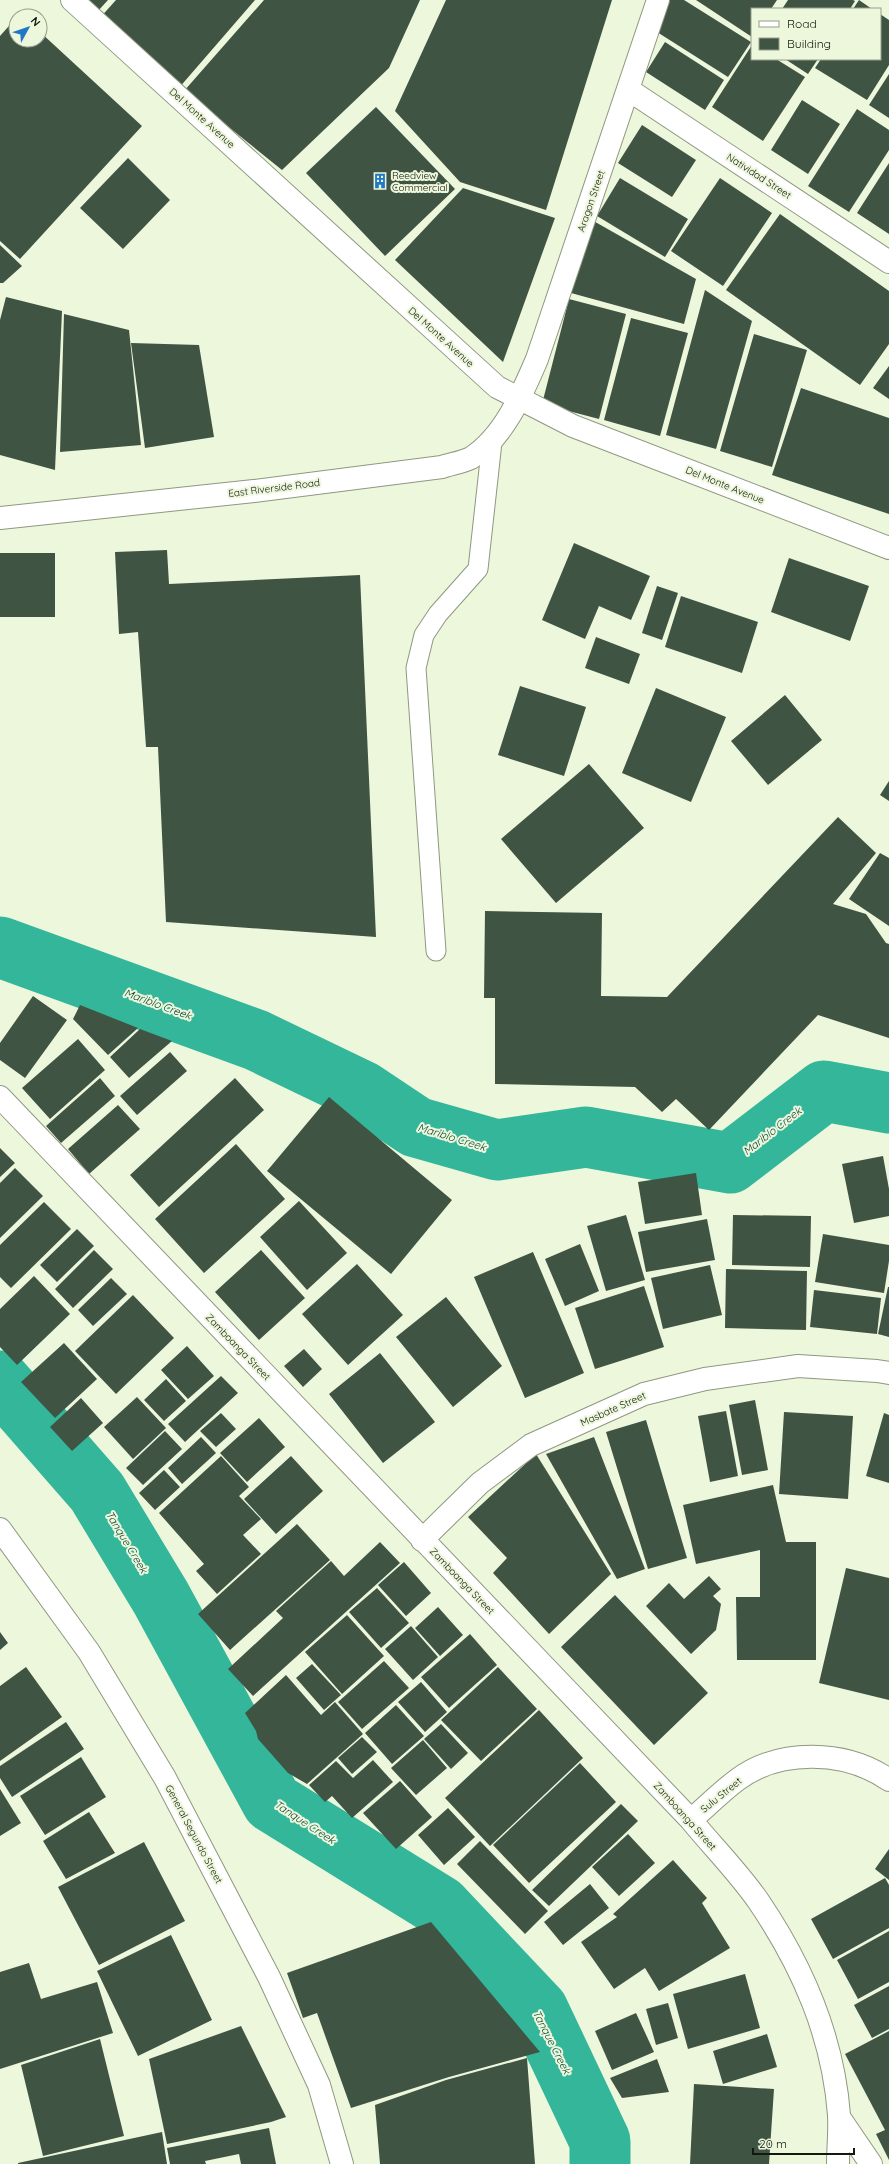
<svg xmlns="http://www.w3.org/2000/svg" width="889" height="2164" font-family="Quicksand,sans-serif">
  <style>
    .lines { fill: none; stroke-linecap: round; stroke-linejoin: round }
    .river { stroke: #33b69a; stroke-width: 61 }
    .building { fill: #405444 }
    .lane-casing { stroke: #8f9880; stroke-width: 21 }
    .street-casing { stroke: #8f9880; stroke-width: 24 }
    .secondary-casing { stroke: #8f9880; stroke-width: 24 }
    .lane { stroke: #fff; stroke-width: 19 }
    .street { stroke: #fff; stroke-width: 22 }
    .secondary { stroke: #fff; stroke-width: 22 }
    .labels { text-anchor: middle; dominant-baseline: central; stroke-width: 4; stroke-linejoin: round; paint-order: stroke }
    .street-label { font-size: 10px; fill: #14180f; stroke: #edf7dc }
    .poi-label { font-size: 10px; fill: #14180f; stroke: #edf7dc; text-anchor: start }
    .water-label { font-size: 11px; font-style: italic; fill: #0f463a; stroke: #edf7dc }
  </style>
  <rect width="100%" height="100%" fill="#edf7dc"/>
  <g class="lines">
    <path class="river" d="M 0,947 L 256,1040 L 362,1091 L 416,1127 L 497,1150 L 586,1137 L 730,1163 L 824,1091 L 889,1103
      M 0,1381 L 97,1492 L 161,1598 L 272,1802 L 440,1906 L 538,2010 L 600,2141 L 600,2164"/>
  </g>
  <path class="building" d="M 85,0 L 108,0 L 98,11 Z
    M 116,0 L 255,0 L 178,89 L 98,20 Z
    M 264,0 L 420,0 L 389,68 L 282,170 L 184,91 Z
    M 446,0 L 612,0 L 546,210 L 460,182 L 395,111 Z
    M 667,0 L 684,0 L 751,42 L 728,77 L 657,32 Z
    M 696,0 L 777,0 L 771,9 L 752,9 L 752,37 Z
    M 788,0 L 853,0 L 855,1 L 850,9 L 782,9 Z
    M 859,0 L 872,9 L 853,9 Z
    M 880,14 L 889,20 L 889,65 L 867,100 L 815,68 L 821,59 L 880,59 Z
    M 16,18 L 16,40 L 40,40 L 40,32 L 142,126 L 20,259 L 0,241 L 0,36 Z
    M 665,42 L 724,80 L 705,110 L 646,72 Z
    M 752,45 L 752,59 L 776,59 L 805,77 L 763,141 L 712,107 Z
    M 785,59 L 818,59 L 808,74 Z
    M 889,74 L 889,118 L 869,105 Z
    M 802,100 L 840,124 L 808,174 L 771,150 Z
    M 376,107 L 455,189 L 385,256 L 306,173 Z
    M 857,109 L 889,130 L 889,150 L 849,212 L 808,186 Z
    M 642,125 L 696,160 L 672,197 L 618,163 Z
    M 128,158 L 170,200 L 123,249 L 80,208 Z
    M 889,163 L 889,234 L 857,213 Z
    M 620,178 L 688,219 L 665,257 L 597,216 Z
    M 720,178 L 772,213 L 723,286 L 671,251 Z
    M 463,188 L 555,218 L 503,362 L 395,260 Z
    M 780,214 L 889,291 L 889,344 L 860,385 L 726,290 Z
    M 590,219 L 696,279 L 684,324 L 571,293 Z
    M 0,245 L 22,266 L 3,283 L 0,283 Z
    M 705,290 L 752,321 L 716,449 L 666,435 Z
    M 6,297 L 62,311 L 55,470 L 0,455 L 0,320 Z
    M 569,299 L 626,314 L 599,419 L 542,404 Z
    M 64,314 L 129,330 L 141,445 L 60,452 Z
    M 631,318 L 688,333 L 660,436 L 604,420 Z
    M 754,334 L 807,350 L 772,467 L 720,451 Z
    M 131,343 L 199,345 L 214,437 L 145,448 Z
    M 889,366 L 889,399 L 873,388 Z
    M 801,388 L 889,418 L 889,514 L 772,475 Z
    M 574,543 L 650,576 L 631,620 L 599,606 L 585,639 L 542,620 Z
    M 167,550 L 169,584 L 360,575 L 376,937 L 166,922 L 158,747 L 146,747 L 138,632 L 119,634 L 115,552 Z
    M 0,553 L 55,553 L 55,617 L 0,617 Z
    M 789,558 L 869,586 L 850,641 L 771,612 Z
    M 657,586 L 678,593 L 662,640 L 642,633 Z
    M 681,596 L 758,622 L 742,673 L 665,647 Z
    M 596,637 L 640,654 L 629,684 L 585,668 Z
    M 520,686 L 586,707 L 564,776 L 498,755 Z
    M 656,688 L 726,717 L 691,802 L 622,773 Z
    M 785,695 L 822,740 L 768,785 L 731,741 Z
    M 589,764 L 644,828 L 556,903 L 501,839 Z
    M 889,781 L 889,801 L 880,795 Z
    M 838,817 L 876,853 L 833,904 L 866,914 L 886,943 L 889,944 L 889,1038 L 818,1015 L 709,1130 L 676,1099 L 662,1112 L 635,1087 L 495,1084 L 495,998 L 484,998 L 485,911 L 602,913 L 601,996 L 667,997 Z
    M 880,853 L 889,858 L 889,926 L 849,899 Z
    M 33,996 L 67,1020 L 25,1078 L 0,1060 L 0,1043 Z
    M 80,1005 L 138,1028 L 108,1055 L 73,1019 Z
    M 140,1029 L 172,1041 L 129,1078 L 110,1057 Z
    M 78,1039 L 105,1070 L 50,1119 L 22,1088 Z
    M 170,1052 L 187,1071 L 137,1115 L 120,1096 Z
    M 100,1078 L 115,1096 L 61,1143 L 46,1126 Z
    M 235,1078 L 264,1110 L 159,1207 L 130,1175 Z
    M 329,1097 L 452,1200 L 391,1274 L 267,1171 Z
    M 118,1105 L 140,1129 L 89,1174 L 68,1149 Z
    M 236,1144 L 285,1199 L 204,1273 L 155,1219 Z
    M 0,1148 L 15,1163 L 0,1177 Z
    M 883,1156 L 889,1189 L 889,1216 L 854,1223 L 842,1164 Z
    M 15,1168 L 43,1196 L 0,1238 L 0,1183 Z
    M 696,1173 L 702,1215 L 645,1224 L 638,1182 Z
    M 299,1201 L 347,1253 L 307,1290 L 260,1237 Z
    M 44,1202 L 71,1229 L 11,1288 L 0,1277 L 0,1245 Z
    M 626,1215 L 645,1280 L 606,1291 L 587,1226 Z
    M 733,1215 L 811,1216 L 810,1267 L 732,1265 Z
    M 707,1219 L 715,1260 L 646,1272 L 638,1232 Z
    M 77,1229 L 94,1246 L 57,1282 L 40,1265 Z
    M 823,1234 L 889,1245 L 889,1261 L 884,1293 L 815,1282 Z
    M 580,1244 L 599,1291 L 565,1306 L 545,1259 Z
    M 94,1250 L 113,1269 L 73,1308 L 55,1289 Z
    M 261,1250 L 305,1298 L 259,1340 L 215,1292 Z
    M 533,1252 L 584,1373 L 525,1398 L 474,1277 Z
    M 357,1264 L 403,1315 L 348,1365 L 302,1314 Z
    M 710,1265 L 722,1315 L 663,1329 L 651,1278 Z
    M 726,1269 L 807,1271 L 806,1330 L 725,1328 Z
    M 34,1276 L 70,1314 L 17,1365 L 0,1347 L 0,1309 Z
    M 111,1278 L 127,1294 L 93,1326 L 78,1310 Z
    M 644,1286 L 664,1347 L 595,1369 L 575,1308 Z
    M 888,1287 L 889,1287 L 889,1337 L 878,1334 Z
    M 814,1290 L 881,1298 L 877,1334 L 810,1327 Z
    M 133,1295 L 174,1338 L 116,1394 L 75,1351 Z
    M 446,1297 L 502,1366 L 453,1407 L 396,1337 Z
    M 64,1343 L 97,1379 L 55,1418 L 21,1382 Z
    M 187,1346 L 214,1376 L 188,1399 L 161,1370 Z
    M 304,1349 L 322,1369 L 303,1387 L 284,1366 Z
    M 380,1353 L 435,1422 L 383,1463 L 329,1394 Z
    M 221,1376 L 238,1393 L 185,1442 L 168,1424 Z
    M 166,1379 L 186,1401 L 164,1421 L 144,1400 Z
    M 137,1397 L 166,1428 L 133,1459 L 104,1427 Z
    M 81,1398 L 103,1423 L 72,1451 L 50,1427 Z
    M 755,1400 L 768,1470 L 742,1475 L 729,1405 Z
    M 726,1411 L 738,1476 L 710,1482 L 698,1416 Z
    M 784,1412 L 853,1416 L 848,1499 L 779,1494 Z
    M 221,1413 L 236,1429 L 216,1447 L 200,1431 Z
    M 884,1413 L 889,1415 L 889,1483 L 866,1476 Z
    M 259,1418 L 285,1447 L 247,1482 L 220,1453 Z
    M 646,1420 L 687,1558 L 648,1569 L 606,1432 Z
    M 165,1431 L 182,1449 L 143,1485 L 126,1468 Z
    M 201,1437 L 216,1453 L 182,1484 L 168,1468 Z
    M 594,1437 L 645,1569 L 617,1579 L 546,1454 Z
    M 536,1454 L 611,1574 L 549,1634 L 493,1573 L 507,1558 L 468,1517 Z
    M 221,1456 L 249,1487 L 239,1496 L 261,1519 L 243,1535 L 261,1554 L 217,1594 L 196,1571 L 204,1564 L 159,1513 Z
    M 291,1456 L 323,1491 L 276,1534 L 244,1499 Z
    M 164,1470 L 180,1487 L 155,1510 L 139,1493 Z
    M 773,1485 L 786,1542 L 816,1542 L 816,1660 L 737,1660 L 736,1597 L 760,1597 L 760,1550 L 696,1564 L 683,1505 Z
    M 297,1524 L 330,1560 L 230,1650 L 198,1614 Z
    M 380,1542 L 400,1563 L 253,1696 L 228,1669 L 283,1618 L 276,1611 L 331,1561 L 344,1576 Z
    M 404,1562 L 431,1593 L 406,1616 L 378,1585 Z
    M 846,1568 L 889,1578 L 889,1700 L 819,1683 Z
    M 709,1576 L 721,1589 L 713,1596 L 721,1604 L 716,1630 L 691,1654 L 646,1606 L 669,1583 L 684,1599 Z
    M 377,1588 L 409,1623 L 381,1648 L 349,1612 Z
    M 615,1595 L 708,1693 L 654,1745 L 561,1647 Z
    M 438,1607 L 463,1635 L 440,1656 L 415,1628 Z
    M 347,1615 L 384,1656 L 342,1694 L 305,1652 Z
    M 411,1626 L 438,1657 L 413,1680 L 385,1649 Z
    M 0,1632 L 8,1643 L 0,1650 Z
    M 470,1634 L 497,1665 L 449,1708 L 421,1677 Z
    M 384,1661 L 409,1688 L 362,1729 L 338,1702 Z
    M 312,1664 L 341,1695 L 324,1710 L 296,1678 Z
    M 26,1667 L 62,1717 L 0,1761 L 0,1686 Z
    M 498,1667 L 537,1709 L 481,1761 L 441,1720 Z
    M 286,1675 L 321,1715 L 335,1702 L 363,1734 L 307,1784 L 288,1773 L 258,1739 L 256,1731 L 245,1713 Z
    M 421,1682 L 447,1712 L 425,1732 L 398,1702 Z
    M 396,1705 L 424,1736 L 392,1764 L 365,1733 Z
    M 539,1710 L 583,1758 L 490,1846 L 445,1798 Z
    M 66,1722 L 84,1749 L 12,1797 L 0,1778 L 0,1766 Z
    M 441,1724 L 468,1753 L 451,1769 L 424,1739 Z
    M 362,1737 L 377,1752 L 352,1774 L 338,1758 Z
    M 423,1740 L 447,1768 L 416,1795 L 391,1768 Z
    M 81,1757 L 106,1797 L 45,1835 L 20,1796 Z
    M 373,1760 L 393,1782 L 352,1818 L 332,1796 L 325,1802 L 309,1785 L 336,1761 L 353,1778 Z
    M 580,1763 L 616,1802 L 529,1883 L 493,1845 Z
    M 400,1781 L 432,1817 L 396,1849 L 363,1813 Z
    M 0,1789 L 21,1823 L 0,1836 Z
    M 621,1804 L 638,1821 L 549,1906 L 532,1890 Z
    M 448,1808 L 475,1837 L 444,1865 L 418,1835 Z
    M 89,1812 L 115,1853 L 66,1879 L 43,1841 Z
    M 628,1834 L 655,1863 L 619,1896 L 592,1867 Z
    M 480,1841 L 548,1911 L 525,1934 L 457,1864 Z
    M 144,1842 L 185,1921 L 99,1965 L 58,1887 Z
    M 889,1849 L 889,1880 L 875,1869 Z
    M 673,1860 L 707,1898 L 702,1903 L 730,1948 L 659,1991 L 645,1968 L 614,1989 L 581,1942 L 617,1917 L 613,1914 Z
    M 885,1878 L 889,1885 L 889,1928 L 833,1959 L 811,1919 Z
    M 590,1884 L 609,1908 L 563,1945 L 544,1922 Z
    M 431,1922 L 540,2052 L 449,2077 L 351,2108 L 317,2013 L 303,2018 L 287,1973 Z
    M 889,1931 L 889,1982 L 858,1999 L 837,1960 Z
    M 171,1935 L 212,2020 L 138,2056 L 97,1971 Z
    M 29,1963 L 41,1999 L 97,1982 L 113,2033 L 0,2069 L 0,1972 Z
    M 745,1974 L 760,2028 L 688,2049 L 673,1994 Z
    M 889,1986 L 889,2029 L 872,2038 L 854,2005 Z
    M 668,2003 L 678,2038 L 656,2045 L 646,2009 Z
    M 636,2013 L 654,2052 L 612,2070 L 595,2031 Z
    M 241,2026 L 286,2117 L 271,2122 L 167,2144 L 149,2059 Z
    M 889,2031 L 889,2160 L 876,2134 L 885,2130 L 845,2054 Z
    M 767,2034 L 777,2067 L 723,2084 L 713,2051 Z
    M 100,2039 L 124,2136 L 43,2156 L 21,2065 Z
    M 527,2058 L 535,2164 L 380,2164 L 375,2105 L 446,2080 Z
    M 657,2059 L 669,2092 L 622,2098 L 610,2078 Z
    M 694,2084 L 774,2089 L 769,2164 L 690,2164 Z
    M 269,2128 L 276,2164 L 241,2164 L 239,2154 L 205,2161 L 206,2164 L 170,2164 L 167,2148 Z
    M 162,2132 L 167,2164 L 18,2164 L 18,2163 Z"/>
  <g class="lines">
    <defs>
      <path id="lane" d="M 436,951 L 416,668 L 424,635 L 438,614 L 478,569 L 492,442"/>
      <path id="street" d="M 629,90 L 889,262
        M 0,518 L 254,491 L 442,467 C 451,464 463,462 471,458 C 504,437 522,394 537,359 L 658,0
        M 0,1097 L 691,1820 C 713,1847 739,1873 759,1902 C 803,1967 833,2036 839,2115 C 840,2131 838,2148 838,2164
        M 0,1529 L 89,1652 L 165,1778 L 269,1977 L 319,2085 L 342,2164
        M 422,1540 L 480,1483 L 531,1445 L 644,1394 L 705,1379 L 798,1366 L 877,1371 L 889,1373
        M 691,1820 C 706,1807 721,1792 737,1780 C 780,1748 846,1750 889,1780
        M 839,2117 L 871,2164"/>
      <path id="secondary" d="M 72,0 L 497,387 L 573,426 L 889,548"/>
    </defs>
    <use href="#lane" class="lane-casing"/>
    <use href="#street" class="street-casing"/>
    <use href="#secondary" class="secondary-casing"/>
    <use href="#lane" class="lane"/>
    <use href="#street" class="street"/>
    <use href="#secondary" class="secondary"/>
  </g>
  <defs>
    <symbol id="building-bare" viewBox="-9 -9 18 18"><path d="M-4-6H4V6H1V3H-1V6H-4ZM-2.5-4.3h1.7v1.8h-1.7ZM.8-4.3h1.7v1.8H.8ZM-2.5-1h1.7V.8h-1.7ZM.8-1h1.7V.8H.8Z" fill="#2079c6" stroke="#edf7dc" stroke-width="2.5" paint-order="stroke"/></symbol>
  </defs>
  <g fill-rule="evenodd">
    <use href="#building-bare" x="369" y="170" width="22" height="22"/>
  </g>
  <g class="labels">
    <g class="street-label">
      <text transform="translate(202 118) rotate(42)">Del Monte Avenue</text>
      <text transform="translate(759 176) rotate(33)">Natividad Street</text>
      <text transform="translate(591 201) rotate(-71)">Aragon Street</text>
      <text transform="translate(441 337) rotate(42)">Del Monte Avenue</text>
      <text transform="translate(725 485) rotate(22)">Del Monte Avenue</text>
      <text transform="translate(274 488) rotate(-7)">East Riverside Road</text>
      <text transform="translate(238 1347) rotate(46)">Zamboanga Street</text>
      <text transform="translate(613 1409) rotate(-24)">Masbate Street</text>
      <text transform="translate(462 1581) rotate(46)">Zamboanga Street</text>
      <text transform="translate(721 1795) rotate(-39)">Sulu Street</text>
      <text transform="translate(685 1816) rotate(48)">Zamboanga Street</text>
      <text transform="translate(194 1834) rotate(62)">General Segundo Street</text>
    </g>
    <g class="poi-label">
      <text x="392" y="175">Reedview<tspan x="392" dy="12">Commercial</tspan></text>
    </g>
    <g class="water-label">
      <text transform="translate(158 1004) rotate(20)">Mariblo Creek</text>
      <text transform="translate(772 1131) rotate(-38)">Mariblo Creek</text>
      <text transform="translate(452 1137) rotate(17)">Mariblo Creek</text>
      <text transform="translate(127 1542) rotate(59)">Tanque Creek</text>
      <text transform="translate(305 1822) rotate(33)">Tanque Creek</text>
      <text transform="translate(552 2042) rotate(63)">Tanque Creek</text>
    </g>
  </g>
  <rect x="751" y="8" width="130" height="52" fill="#edf7dc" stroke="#969e8a"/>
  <rect x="759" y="21" width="20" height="6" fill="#ffffff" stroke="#969e8a"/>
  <text x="787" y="28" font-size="12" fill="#14180f">Road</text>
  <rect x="759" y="38" width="20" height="12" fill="#405444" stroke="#969e8a"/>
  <text x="787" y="48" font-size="12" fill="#14180f">Building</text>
  <g transform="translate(28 28) rotate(50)"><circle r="19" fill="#edf7dc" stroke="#969e8a"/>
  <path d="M0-3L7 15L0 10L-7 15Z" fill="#2079c6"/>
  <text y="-6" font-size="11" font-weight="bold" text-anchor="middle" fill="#14180f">N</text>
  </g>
  <path d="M753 2148v6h101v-6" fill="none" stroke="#14180f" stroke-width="2"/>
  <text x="759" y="2148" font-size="12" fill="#14180f" stroke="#edf7dc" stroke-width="3" paint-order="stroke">20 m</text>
</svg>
